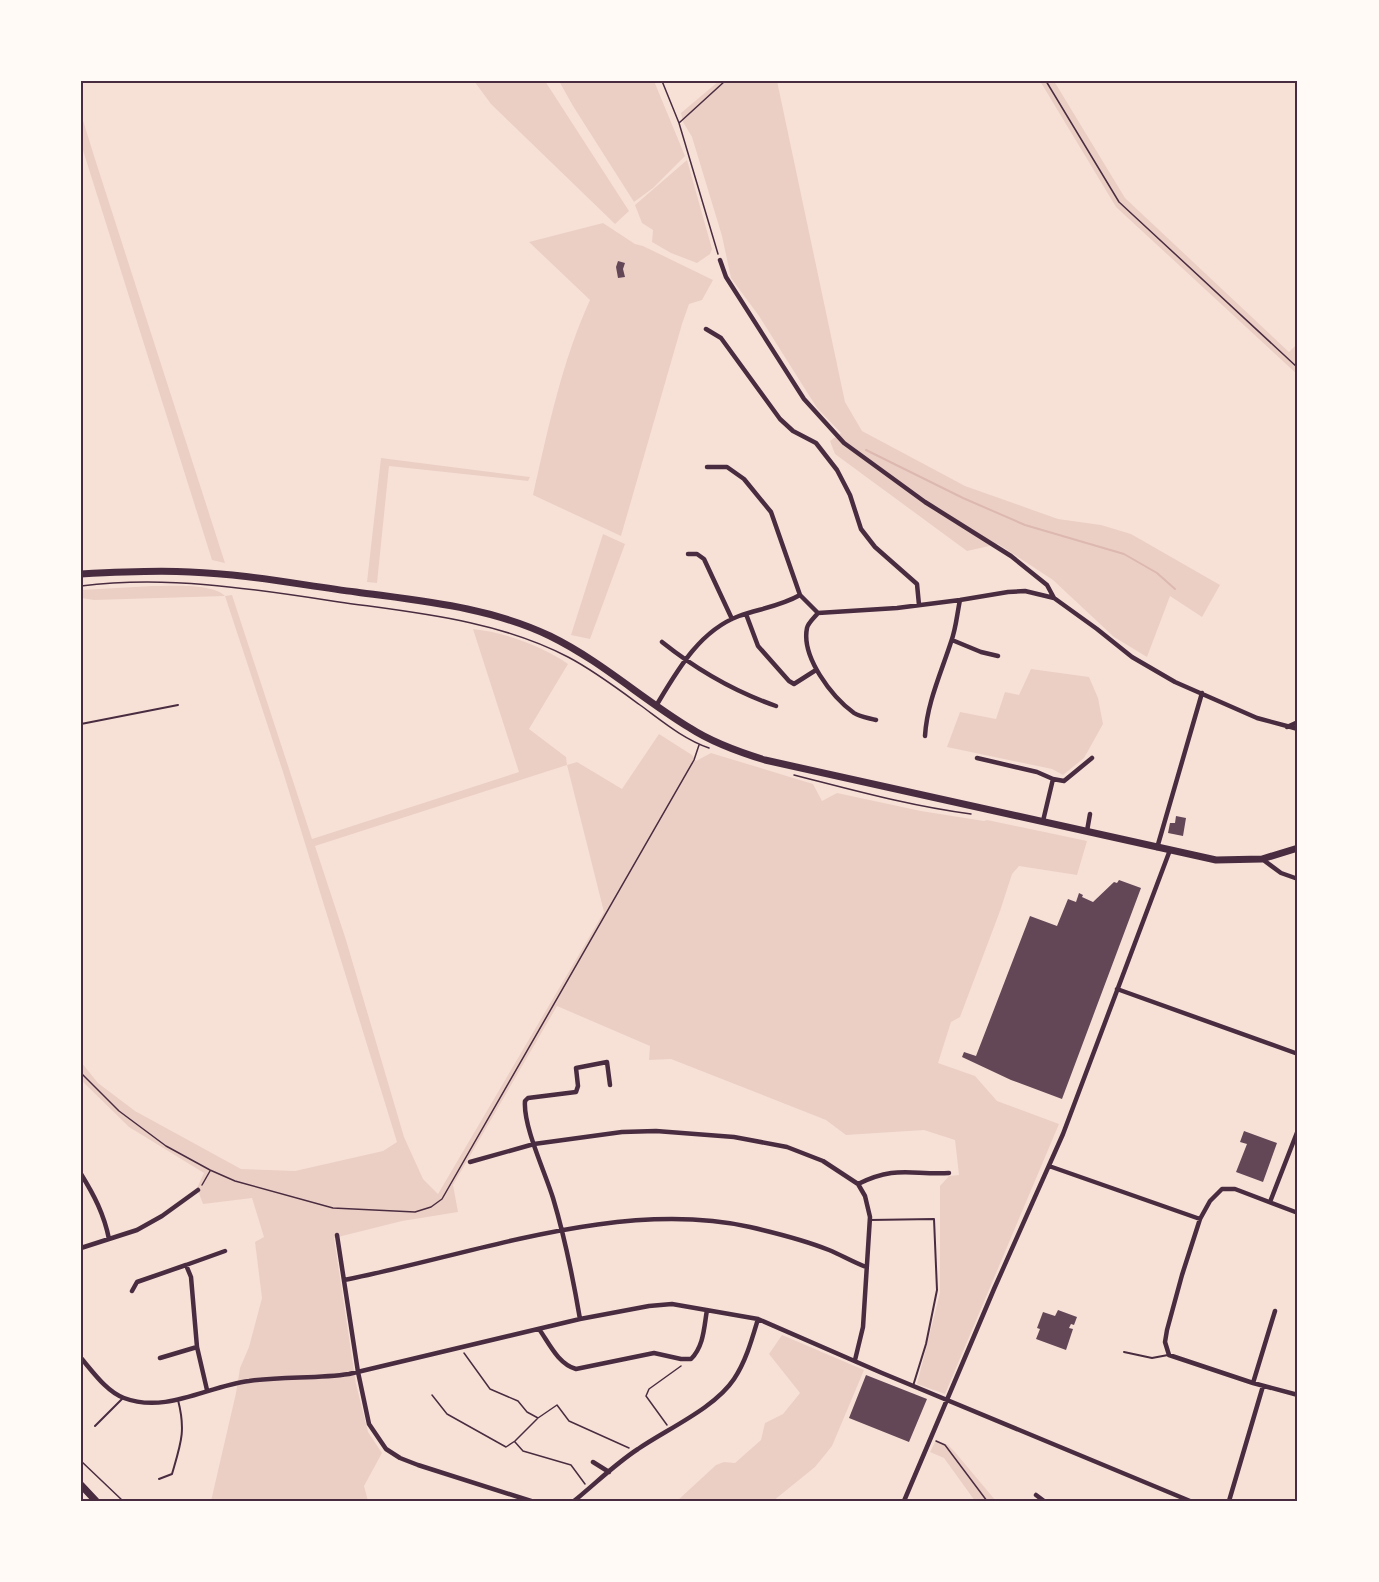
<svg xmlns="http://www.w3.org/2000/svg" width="1379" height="1582" font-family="'IBM Plex Serif',serif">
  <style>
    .green { fill: #ebcfc5; fill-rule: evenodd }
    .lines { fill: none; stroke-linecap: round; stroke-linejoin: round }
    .stream { stroke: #dcb8b0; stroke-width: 2 }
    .building { fill: #644757 }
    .path { stroke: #4a2c40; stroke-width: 1.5 }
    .service { stroke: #4a2c40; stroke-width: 2 }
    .minor { stroke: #4a2c40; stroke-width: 4.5 }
    .secondary { stroke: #4a2c40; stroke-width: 7 }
    .neatline { fill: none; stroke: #4a2c40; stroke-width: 2 }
  </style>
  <rect width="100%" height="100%" fill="#f7e1d7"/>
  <path class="green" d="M 474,81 L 545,81 L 629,211 L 615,224 L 491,104 Z
    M 559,81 L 654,81 L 685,156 L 653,188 L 634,202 L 573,106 Z
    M 719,81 L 777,81 L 845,402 L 862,431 L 965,486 L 1058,519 L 1101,525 L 1131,534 L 1220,585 L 1202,617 L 1170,596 L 1147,657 L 1114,637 L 1053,580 L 998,544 L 967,551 L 835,454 L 830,441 L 841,433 L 817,408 L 759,316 L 731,278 L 722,236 L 692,137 L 683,122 L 681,113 Z
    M 1040,81 L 1054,81 L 1125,198 L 1289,352 L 1298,343 L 1298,375 L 1116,207 Z
    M 81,114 L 95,159 L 225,563 L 212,560 L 81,144 Z
    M 687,160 L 712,249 L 710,254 L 697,263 L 671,253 L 652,242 L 653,230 L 642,223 L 635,205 Z
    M 603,223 L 635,244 L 643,246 L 713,280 L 702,300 L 689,304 L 682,324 L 621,536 L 533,495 C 548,429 562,361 590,300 L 529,242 Z
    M 381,458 L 530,477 L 528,481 L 389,466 L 377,583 L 367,582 Z
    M 603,534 L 625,544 L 590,639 L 571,635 Z
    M 152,586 C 170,586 213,583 225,596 L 232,595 L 312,839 L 519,772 L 473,629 C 503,632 543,646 568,664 L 529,729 L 566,757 L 567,765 L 577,762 L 622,789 L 659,734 L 692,755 L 696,761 L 711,753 L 813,784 L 822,801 L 837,793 L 921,811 L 984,821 L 987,820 L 1087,841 L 1077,875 L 1019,866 L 1012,874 L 1000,911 L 960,1017 L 951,1022 L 938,1063 L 975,1076 L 997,1101 L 1059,1124 L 945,1394 L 917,1384 L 940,1293 L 940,1186 L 949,1176 L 959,1175 L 955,1140 L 924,1130 L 846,1135 L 826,1120 L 671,1059 L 649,1060 L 650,1046 L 557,1006 L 453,1185 L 458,1212 L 402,1221 L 334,1238 L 356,1384 L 368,1432 L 382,1453 L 364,1486 L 368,1501 L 211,1501 L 236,1393 L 240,1368 L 249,1347 L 262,1298 L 255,1242 L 264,1237 L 252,1198 L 203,1204 L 197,1188 L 204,1173 L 129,1127 L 81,1080 L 81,1062 L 98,1083 L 135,1111 L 241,1169 L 295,1171 L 383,1151 L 397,1142 L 283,772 L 225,596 L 94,600 L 81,598 L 81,590 ZM 567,765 L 604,912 L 438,1194 L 423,1179 L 404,1137 L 346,940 L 315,846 Z
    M 1031,669 L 1089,677 L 1098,698 L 1103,724 L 1084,758 L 1063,775 L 1052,769 L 947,747 L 960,712 L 996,719 L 1005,692 L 1019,695 Z
    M 782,1335 L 864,1370 L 832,1446 L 815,1467 L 773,1501 L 677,1501 L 716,1465 L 724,1462 L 735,1463 L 761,1440 L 765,1423 L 783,1414 L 800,1393 L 769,1354 Z
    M 936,1440 L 948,1445 L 954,1451 L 996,1501 L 975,1501 L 944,1458 L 930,1452 Z"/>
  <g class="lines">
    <path class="stream" d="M 866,450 L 963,498 L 1025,525 L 1124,554 L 1157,573 L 1175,589"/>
  </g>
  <path class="building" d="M 618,261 L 625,263 L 623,269 L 625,277 L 618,278 L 616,267 Z
    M 1176,816 L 1186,818 L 1183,836 L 1168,833 L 1170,823 L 1175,823 Z
    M 1119,880 L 1141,888 L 1062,1099 L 1011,1080 L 962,1057 L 964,1052 L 976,1056 L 1030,916 L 1057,926 L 1068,899 L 1076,902 L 1079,893 L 1083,895 L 1082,897 L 1093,902 L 1114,882 L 1117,883 Z
    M 1244,1131 L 1277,1143 L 1263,1182 L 1236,1172 L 1247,1144 L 1240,1142 Z
    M 1058,1310 L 1077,1317 L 1074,1325 L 1071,1324 L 1069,1328 L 1073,1329 L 1066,1350 L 1036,1339 L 1040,1329 L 1037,1328 L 1043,1312 L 1055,1316 Z
    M 866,1375 L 927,1399 L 909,1442 L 849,1418 Z"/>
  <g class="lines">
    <path class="path" d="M 662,81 L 679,123 L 718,254
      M 1046,81 L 1119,202 L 1298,368
      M 679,123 L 725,81
      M 81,586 C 168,575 254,589 339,602 C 417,613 497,620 568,657 C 593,670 617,688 640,705 C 662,721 683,739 709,748
      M 794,775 C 853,790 910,806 971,814
      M 81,1073 L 119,1111 L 166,1146 L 210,1170 L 235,1181 L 333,1208 L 415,1212 L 431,1207 L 442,1199 L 694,760 L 699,745
      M 202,1185 L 210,1171
      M 464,1353 L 490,1389 L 518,1401 L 527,1412 L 538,1418 L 557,1405 L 569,1421 L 629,1448
      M 432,1395 L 447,1414 L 506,1447 L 515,1441 L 537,1419
      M 667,1425 L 646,1396 L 649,1389 L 681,1366
      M 936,1441 L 945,1445 L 987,1501
      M 515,1442 L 523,1451 L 571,1465 L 585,1484
      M 81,1461 L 123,1501"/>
    <path class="service" d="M 81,724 L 178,705
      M 870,1220 L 934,1219 L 937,1290 L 926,1344 L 913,1386
      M 1124,1352 L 1152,1358 L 1168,1355
      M 95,1426 L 123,1398
      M 159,1479 L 172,1474 C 181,1443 186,1431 178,1400"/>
    <path class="minor" d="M 720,260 L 726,277 L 804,399 L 844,443 L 925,502 L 1011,556 L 1047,585 L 1054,598 L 1097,629 L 1132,657 L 1175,682 L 1257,718 L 1298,729
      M 706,329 L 721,338 L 780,419 L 793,431 L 816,443 L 837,470 L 850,495 L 861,529 L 875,547 L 917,584 L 919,605
      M 707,467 L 727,467 L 744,479 L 771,512 L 800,595
      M 688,554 L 697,554 L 704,559 L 732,619
      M 800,595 L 818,613 L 897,608 L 960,600 L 1008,592 L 1025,591 L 1054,598
      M 818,613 C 814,618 808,623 807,628 C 801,657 832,697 854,713 C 860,717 869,718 876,720
      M 746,614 L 758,646 L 789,681 L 794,684 L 816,670
      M 952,640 L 981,652 L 998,656
      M 662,642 C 697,670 733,691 776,706
      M 656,706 C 677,671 699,631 739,616 C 759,609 781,606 800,595
      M 1287,727 L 1298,722
      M 925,736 C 927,703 941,673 951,642 C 956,629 957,614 960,600
      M 977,758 L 1037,772 L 1053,779 L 1043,821
      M 1053,779 L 1064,781 L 1092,758
      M 1087,831 L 1090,814
      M 1157,848 L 1202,693
      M 1262,859 L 1281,873 L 1298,879
      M 1117,989 L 1298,1054
      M 470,1162 L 534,1144 L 622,1132 L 656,1131 L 734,1137 L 787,1147 L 823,1161 L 858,1184 L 865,1196 L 870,1217 L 863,1327 L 855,1360
      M 1049,1166 L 1200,1219
      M 81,1174 C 94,1195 104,1214 109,1239
      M 858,1184 C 896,1165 911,1175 949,1173
      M 1270,1202 L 1298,1130
      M 1298,1213 L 1235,1189 L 1222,1189 L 1210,1201 L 1200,1219 L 1182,1275 L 1167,1330 L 1165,1342 L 1169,1355 L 1253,1383 L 1298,1395
      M 337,1235 L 358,1372 L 369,1424 L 386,1449 L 400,1458 L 418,1465 L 531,1501
      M 81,1248 L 137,1230 L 162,1216 L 198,1190
      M 186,1265 L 225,1251
      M 344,1280 C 472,1255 619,1198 750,1227 C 776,1233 804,1240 829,1250 C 841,1255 853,1262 866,1267
      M 132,1291 L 137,1282 L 186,1265 L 191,1277 L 197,1347 L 207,1390
      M 580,1319 C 573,1278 565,1238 553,1198 C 545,1172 523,1126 525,1101 L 528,1098 L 576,1092 L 578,1086 L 576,1068 L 607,1062 L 610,1085
      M 539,1329 C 549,1343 558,1364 576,1369 L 654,1353 L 681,1359 L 691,1359 C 704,1346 704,1327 707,1310
      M 81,1358 C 93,1372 107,1392 124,1398 C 166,1414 208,1386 249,1381 C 283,1376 316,1379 349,1374 L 580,1319 L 649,1306 L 672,1304 L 758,1319 L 882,1373 L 1190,1501
      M 160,1358 L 197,1347
      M 1253,1383 L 1275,1311
      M 593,1462 L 609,1472
      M 1036,1495 L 1044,1501
      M 574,1501 C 595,1484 615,1464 638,1449 C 667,1429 715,1408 734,1379 C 746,1361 752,1339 758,1319
      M 904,1501 L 994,1289 L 1063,1134 L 1170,850
      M 1229,1501 L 1263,1386"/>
    <path class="secondary" d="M 81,574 C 117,572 154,570 190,572 C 246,574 301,585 356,592 C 421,601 490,607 550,636 C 601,661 642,699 690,728 C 713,743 739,752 765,760 L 1216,860 L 1262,859 L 1298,848
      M 81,1485 L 96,1501"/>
  </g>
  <rect width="1379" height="1582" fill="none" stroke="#fffaf5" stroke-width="165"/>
  <rect x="82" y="82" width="1214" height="1418" class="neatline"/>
</svg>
